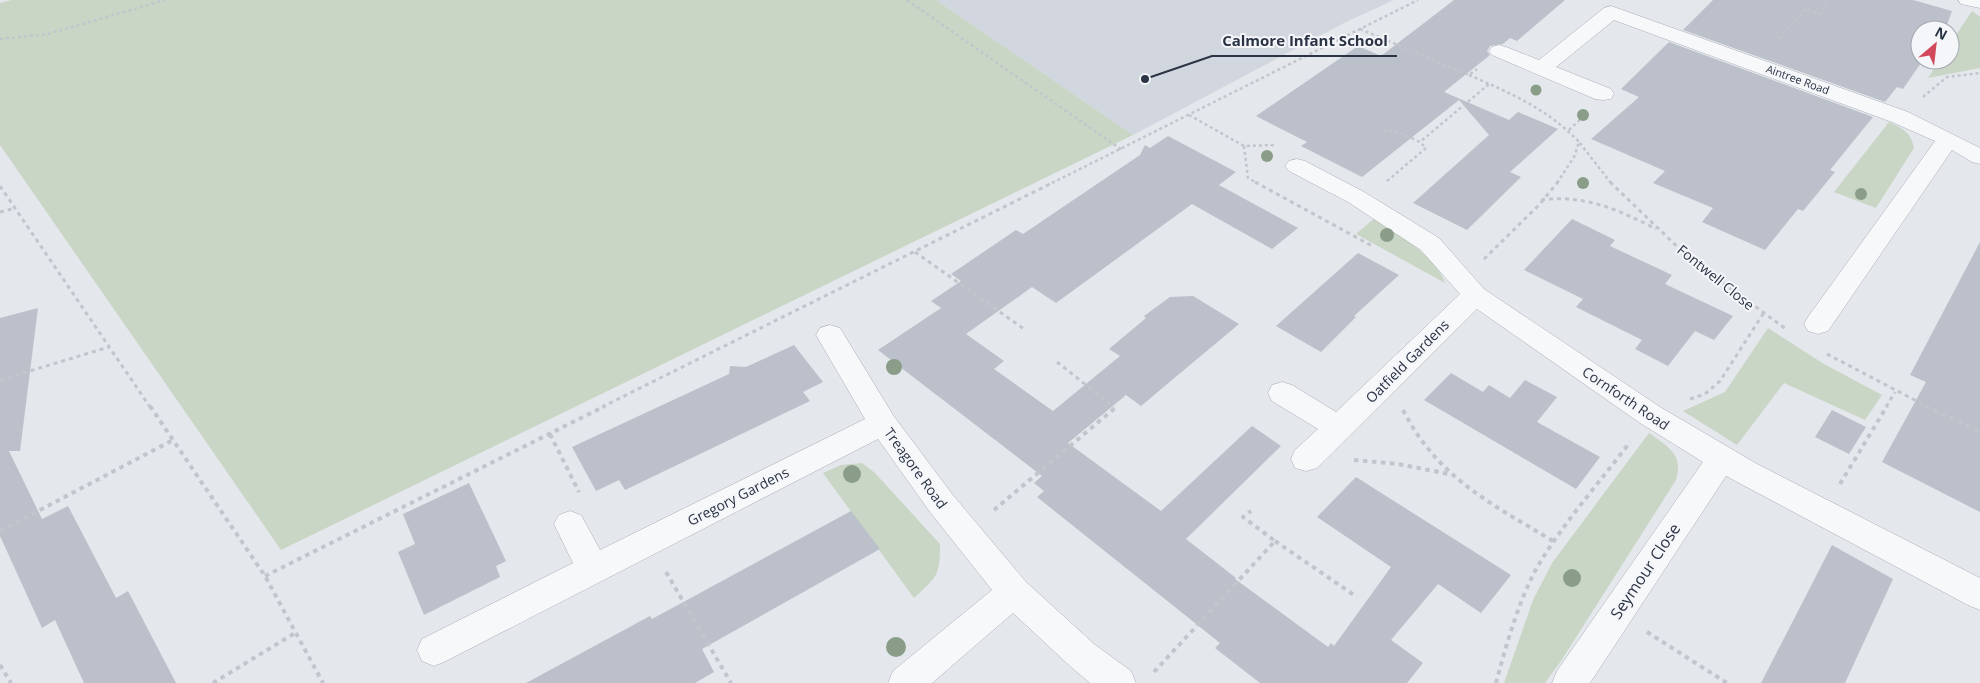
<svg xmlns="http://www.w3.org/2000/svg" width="1980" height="683" font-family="'Open Sans',sans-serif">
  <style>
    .built { fill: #d2d6de }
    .green { fill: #c9d6c5 }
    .building { fill: #bbc0ca }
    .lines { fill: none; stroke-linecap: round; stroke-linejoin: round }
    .minor-casing { stroke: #a9aeb7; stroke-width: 1 }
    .path-far2 { stroke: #c2c5cb; stroke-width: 2.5; stroke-dasharray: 3 3; stroke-linecap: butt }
    .path-far1 { stroke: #c2c5cb; stroke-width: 3; stroke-dasharray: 4 4; stroke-linecap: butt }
    .path { stroke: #c2c5cb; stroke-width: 4; stroke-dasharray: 4.5 4.5; stroke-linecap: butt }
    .minor { fill: #f7f8fa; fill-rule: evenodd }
    .tree { fill: #899d89 }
    .labels { text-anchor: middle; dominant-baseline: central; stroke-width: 4; stroke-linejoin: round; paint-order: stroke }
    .far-street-label { font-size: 11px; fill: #2b3445; stroke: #f4f6f9 }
    .street-label { font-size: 14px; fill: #2b3445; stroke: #f4f6f9 }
    .near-street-label { font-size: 16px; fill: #2b3445; stroke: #f4f6f9 }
    .leader { fill: none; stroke: #2b3445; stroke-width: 2 }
    .callout-dot { fill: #2b3445; stroke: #f4f6f9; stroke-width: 2 }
    .callout-label { font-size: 15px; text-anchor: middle; font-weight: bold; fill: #2b3445; stroke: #f4f6f9; stroke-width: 4; stroke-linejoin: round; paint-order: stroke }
  </style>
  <rect width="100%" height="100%" fill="#e4e7ec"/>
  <path class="built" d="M 936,0 L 1394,0 L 1344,23 L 1133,135 Z"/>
  <path class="green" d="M 11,0 L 936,0 L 1133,135 L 281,550 L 0,145 L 0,3 Z
    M 1972,11 L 1980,17 L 1980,68 L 1928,78 L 1940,60 L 1950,60 L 1950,44 Z
    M 1889,122 C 1902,128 1911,132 1914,148 L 1876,208 L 1834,192 Z
    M 1376,217 C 1397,234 1437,257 1445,283 L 1356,234 Z
    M 1768,328 L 1824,364 L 1882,395 L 1865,420 L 1784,383 L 1737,445 L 1683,411 L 1725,392 Z
    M 1649,433 C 1668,447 1684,454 1676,480 L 1561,661 L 1545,683 L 1504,683 L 1533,600 L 1552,563 Z
    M 862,463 L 875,473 L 940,544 C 940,576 937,577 914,598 L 823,473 L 841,465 Z"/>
  <path class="building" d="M 1454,0 L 1565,0 L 1517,41 L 1510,38 L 1503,44 L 1490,46 L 1487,51 L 1490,55 L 1444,92 L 1509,120 L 1518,112 L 1558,129 L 1510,172 L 1521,177 L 1467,230 L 1413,203 L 1489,135 L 1459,100 L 1362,177 L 1301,146 L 1307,142 L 1256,116 L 1358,46 L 1381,56 Z
    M 1713,0 L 1913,0 L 1952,11 L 1945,30 L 1920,30 L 1920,60 L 1923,60 L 1903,89 L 1897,87 L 1885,102 L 1683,30 Z
    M 1669,42 L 1873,117 L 1830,170 L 1835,172 L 1803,211 L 1798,209 L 1765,250 L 1702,222 L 1713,208 L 1653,183 L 1665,171 L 1591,139 L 1639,97 L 1621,89 Z
    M 1168,136 L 1236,172 L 1219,185 L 1298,228 L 1272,249 L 1192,204 L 1056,303 L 1032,287 L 966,334 L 1004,361 L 994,369 L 1053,411 L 1120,356 L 1109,349 L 1146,318 L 1144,316 L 1170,297 L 1193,296 L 1239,324 L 1141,406 L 1126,395 L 1068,443 L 1161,511 L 1252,426 L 1281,446 L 1186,539 L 1236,578 L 1235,579 L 1328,647 L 1331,643 L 1334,646 L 1391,567 L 1317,517 L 1356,477 L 1511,575 L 1481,613 L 1438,584 L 1391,640 L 1423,663 L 1407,683 L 1260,683 L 1215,648 L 1220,643 L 1037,497 L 1044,491 L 1034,483 L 1042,476 L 878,350 L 941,308 L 931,301 L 961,281 L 951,274 L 1016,230 L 1023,234 L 1140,155 L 1145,145 L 1150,148 Z
    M 1572,219 L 1615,240 L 1610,246 L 1672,275 L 1665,284 L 1733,316 L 1714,340 L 1695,331 L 1668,366 L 1635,349 L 1642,340 L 1576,307 L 1583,299 L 1524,270 Z
    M 1980,242 L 1980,512 L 1882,462 L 1926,382 L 1910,375 Z
    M 1358,253 L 1399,275 L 1354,316 L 1356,317 L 1321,352 L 1276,326 Z
    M 38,308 L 20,451 L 9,451 L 42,519 L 68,506 L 116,598 L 128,591 L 176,683 L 84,683 L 55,620 L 42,628 L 0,536 L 0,318 Z
    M 794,345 L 823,382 L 803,392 L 810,401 L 625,490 L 619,480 L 596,491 L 572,447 L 729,374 L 730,366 L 746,367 Z
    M 1451,373 L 1483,392 L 1489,385 L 1510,398 L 1525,380 L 1557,397 L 1537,422 L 1600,457 L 1576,489 L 1424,400 Z
    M 1832,410 L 1866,427 L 1849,454 L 1815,437 Z
    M 469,483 L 506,561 L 496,566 L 500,577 L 424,615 L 398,552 L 415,544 L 403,514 Z
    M 851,511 L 880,549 L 702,649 L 714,672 L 695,683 L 526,683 L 650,616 L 652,619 Z
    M 1832,545 L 1893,579 L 1845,683 L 1761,683 Z"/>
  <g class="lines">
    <defs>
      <path id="minor" d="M 1958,0 L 1980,0 L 1980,8 L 1961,4 Z
        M 1611,6 L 1908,112 L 1980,148 L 1980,164 L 1972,162 L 1952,150 L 1828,331 L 1818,334 L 1808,331 L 1804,324 L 1808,317 L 1935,141 L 1892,122 L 1614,20 L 1556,67 L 1611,89 L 1614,94 L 1611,99 L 1603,100 L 1595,99 L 1492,55 L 1489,51 L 1492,47 L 1499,45 L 1506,47 L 1539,60 L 1604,8 Z
        M 1297,159 L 1305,161 L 1364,192 L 1439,238 L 1484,289 L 1660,407 L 1757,464 L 1980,578 L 1980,610 L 1968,605 L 1726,476 L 1590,683 L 1552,683 L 1557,671 L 1703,462 L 1640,423 L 1477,309 L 1317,468 L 1306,471 L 1295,468 L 1291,459 L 1295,450 L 1318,429 L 1272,401 L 1268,393 L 1272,385 L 1282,382 L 1292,385 L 1336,412 L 1460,294 L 1421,250 L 1348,202 L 1289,171 L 1285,166 L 1289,161 Z
        M 830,325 L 840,328 L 893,415 L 952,494 L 1026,582 L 1094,644 L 1131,671 L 1136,683 L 1090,683 L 1070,666 L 1013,613 L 932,683 L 888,683 L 893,671 L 992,590 L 930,512 L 878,439 L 446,661 L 434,666 L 422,661 L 417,650 L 422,639 L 573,563 L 554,524 L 559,515 L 570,511 L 581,515 L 600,550 L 865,419 L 816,335 L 820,328 Z"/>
    </defs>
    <use href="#minor" class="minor-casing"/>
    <path class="path-far2" d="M 907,0 L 1122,150
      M 1360,29 L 1469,75 L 1477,69
      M 0,39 L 48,34 L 165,0
      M 1775,43 L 1806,9 L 1820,14 L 1828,0
      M 1469,75 C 1510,93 1548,109 1579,142
      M 1923,97 L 1947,77 L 1980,73
      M 1189,115 L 1244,146 L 1276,145
      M 1383,130 L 1398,132 L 1420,142 L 1489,84
      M 1569,130 L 1583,117
      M 1244,146 L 1248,178 L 1257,183
      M 1387,181 L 1426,148 L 1420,142
      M 1052,183 L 1418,0
      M 1557,183 L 1574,157 L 1579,142 L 1611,183"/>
    <path class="path-far1" d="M 1255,182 L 1374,247
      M 1610,182 L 1689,258 L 1786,329
      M 0,186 L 150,407
      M 1541,200 C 1584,194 1619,210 1656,229
      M 0,212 L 15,208
      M 915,252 L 1024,329
      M 1484,259 L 1539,205 L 1558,182
      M 1827,354 L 1928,407
      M 1057,362 L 1114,407
      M 0,380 L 109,347
      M 1690,399 L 1705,394 L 1720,381 L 1763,314
      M 602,407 L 1054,182
      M 1886,407 L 1895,392"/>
    <path class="path" d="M 150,406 L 265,576 L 323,683
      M 1925,406 L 1980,432
      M 1403,410 C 1438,478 1490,503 1553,541
      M 550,434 L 579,492
      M 1354,460 L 1398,464 L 1449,474
      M 1840,484 L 1887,406
      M 994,510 L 1115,408 L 1113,406
      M 0,531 L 173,440
      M 1275,541 L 1357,597
      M 666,572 L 731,683
      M 265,576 L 605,406
      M 1647,632 L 1727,683
      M 0,665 L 11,683
      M 1154,672 L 1275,541 L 1243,517 L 1251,511
      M 213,683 L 295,633
      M 1496,683 C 1506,646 1517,606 1535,571 C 1559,528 1600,482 1630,442"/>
    <use href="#minor" class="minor"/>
  </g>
  <g class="tree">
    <circle cx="1536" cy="90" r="5.5"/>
    <circle cx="1583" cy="115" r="6"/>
    <circle cx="1267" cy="156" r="6"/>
    <circle cx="1583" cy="183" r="6"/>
    <circle cx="1861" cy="194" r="6"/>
    <circle cx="1387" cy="235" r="7"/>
    <circle cx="894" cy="367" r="8"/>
    <circle cx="852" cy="474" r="9"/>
    <circle cx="1572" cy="578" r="9"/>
    <circle cx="896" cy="647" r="10"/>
  </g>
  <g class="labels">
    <g class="far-street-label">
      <text transform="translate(1798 79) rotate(20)">Aintree Road</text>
    </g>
    <g class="street-label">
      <text transform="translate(1716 277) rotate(39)">Fontwell Close</text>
      <text transform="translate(1407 361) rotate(-45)">Oatfield Gardens</text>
      <text transform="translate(1626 398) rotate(34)">Cornforth Road</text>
      <text transform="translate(916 468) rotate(54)">Treagore Road</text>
      <text transform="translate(738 496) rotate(-27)">Gregory Gardens</text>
    </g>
    <g class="near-street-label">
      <text transform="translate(1645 571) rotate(-56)">Seymour Close</text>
    </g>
  </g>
  <path class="leader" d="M1145 79L1212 56H1397"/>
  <circle class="callout-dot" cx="1145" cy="79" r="5"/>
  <g class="callout-label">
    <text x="1305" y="46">Calmore Infant School</text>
  </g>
  <g transform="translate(1935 45) rotate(28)"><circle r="24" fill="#f4f6f9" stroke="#a4a8b1"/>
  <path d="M0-4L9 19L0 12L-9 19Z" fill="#d1495b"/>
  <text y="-8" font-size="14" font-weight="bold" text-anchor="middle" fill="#2b3445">N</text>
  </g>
</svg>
